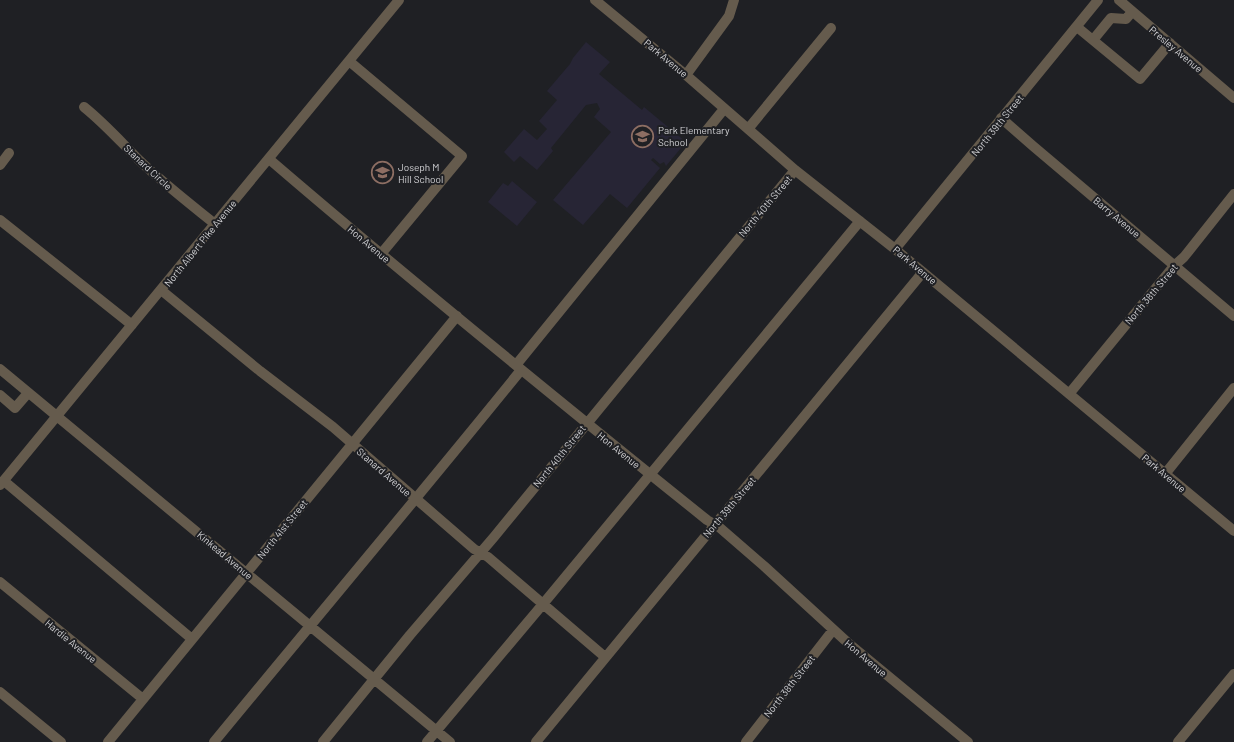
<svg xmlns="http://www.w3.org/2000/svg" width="1234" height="742" font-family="Barlow,sans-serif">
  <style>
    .education { fill: #272535 }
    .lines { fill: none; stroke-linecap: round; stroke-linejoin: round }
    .minor { stroke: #655b4d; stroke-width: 10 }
    .labels { text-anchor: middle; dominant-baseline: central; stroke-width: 4; stroke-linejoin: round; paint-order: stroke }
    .street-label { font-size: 10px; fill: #d3d3d6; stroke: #1f2024 }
    .poi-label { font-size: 10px; fill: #d3d3d6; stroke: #1f2024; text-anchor: start }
  </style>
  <rect width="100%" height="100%" fill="#1f2024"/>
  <path class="education" d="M 586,42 L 610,62 L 599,74 L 642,110 L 644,107 L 686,142 L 666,166 L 664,162 L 660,164 L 653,158 L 651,160 L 660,168 L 627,208 L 610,194 L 583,225 L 553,200 L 611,132 L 594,117 L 600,109 L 597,103 L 586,105 L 551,148 L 553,151 L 537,170 L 520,156 L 514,162 L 504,152 L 524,129 L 537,140 L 547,129 L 539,121 L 557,100 L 547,91 L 570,64 L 573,58 Z
    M 512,181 L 537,202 L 517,226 L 488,202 L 503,183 L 508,186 Z"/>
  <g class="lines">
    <path class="minor" d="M 595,0 L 686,75 L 795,170 L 895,249 L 1234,531
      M 1119,0 L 1234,98
      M 1077,27 L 1140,79 L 1170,43
      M 1093,40 L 1111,18 L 1126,19 L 1132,12
      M 349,61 L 462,156 L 381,254
      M 686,75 L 729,16 L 734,0
      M 84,107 C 104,123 121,142 139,160 C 163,183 189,203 215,224
      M 1001,118 L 1033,146 L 1234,316
      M 748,129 L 831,28
      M 269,159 C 412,282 559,401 707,520 L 719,527 L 764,566 L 847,642 L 968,742
      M 0,165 L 9,153
      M 0,220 L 132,325
      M 895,249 L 1098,0
      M 161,290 L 260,371 L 333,427 L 474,549 L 488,557 L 605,657
      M 516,365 L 724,109
      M 0,369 L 450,742
      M 1069,394 L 1174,266 L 1184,257 L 1234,194
      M 0,395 L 15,408 L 28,393
      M 1165,474 L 1234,388
      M 4,481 L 192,639
      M 0,485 L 399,0
      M 0,582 L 143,699
      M 0,692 L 61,742
      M 108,742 L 457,316
      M 214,742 C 316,618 420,495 521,370
      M 323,742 L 410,635 L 494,537 L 795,170
      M 427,742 L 543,604 L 860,221
      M 536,742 L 923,272
      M 746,742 L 833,630
      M 1178,742 L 1234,674"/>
  </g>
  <defs>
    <symbol id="school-ring" viewBox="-11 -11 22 22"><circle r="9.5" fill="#1f2024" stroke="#8d6e63" stroke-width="1.5"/><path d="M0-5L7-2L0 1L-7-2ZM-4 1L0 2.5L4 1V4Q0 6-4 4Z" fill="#8d6e63"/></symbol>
  </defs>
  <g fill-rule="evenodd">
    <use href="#school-ring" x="630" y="124" width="25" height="25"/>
    <use href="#school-ring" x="370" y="160" width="25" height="25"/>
  </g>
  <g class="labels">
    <g class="street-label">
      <text transform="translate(1176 49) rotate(40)">Presley Avenue</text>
      <text transform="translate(666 58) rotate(40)">Park Avenue</text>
      <text transform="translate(997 125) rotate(-51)">North 39th Street</text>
      <text transform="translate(148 167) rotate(43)">Stanard Circle</text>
      <text transform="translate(765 206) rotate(-50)">North 40th Street</text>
      <text transform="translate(1117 217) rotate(40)">Barry Avenue</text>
      <text transform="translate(200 243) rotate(-51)">North Albert Pike Avenue</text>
      <text transform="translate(369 244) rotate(40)">Hon Avenue</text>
      <text transform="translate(915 265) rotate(40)">Park Avenue</text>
      <text transform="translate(1151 294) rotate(-50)">North 38th Street</text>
      <text transform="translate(619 450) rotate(39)">Hon Avenue</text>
      <text transform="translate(559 456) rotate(-51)">North 40th Street</text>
      <text transform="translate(384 472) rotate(41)">Stanard Avenue</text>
      <text transform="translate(1164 473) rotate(40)">Park Avenue</text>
      <text transform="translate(729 507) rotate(-50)">North 39th Street</text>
      <text transform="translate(282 529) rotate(-51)">North 41st Street</text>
      <text transform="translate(225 555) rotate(40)">Kinkead Avenue</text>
      <text transform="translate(71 641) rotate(39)">Hardie Avenue</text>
      <text transform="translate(866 658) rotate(40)">Hon Avenue</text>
      <text transform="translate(789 686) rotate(-52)">North 38th Street</text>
    </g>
    <g class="poi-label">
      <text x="658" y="130">Park Elementary<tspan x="658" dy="12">School</tspan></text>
      <text x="398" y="167">Joseph M<tspan x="398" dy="12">Hill School</tspan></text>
    </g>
  </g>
</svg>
